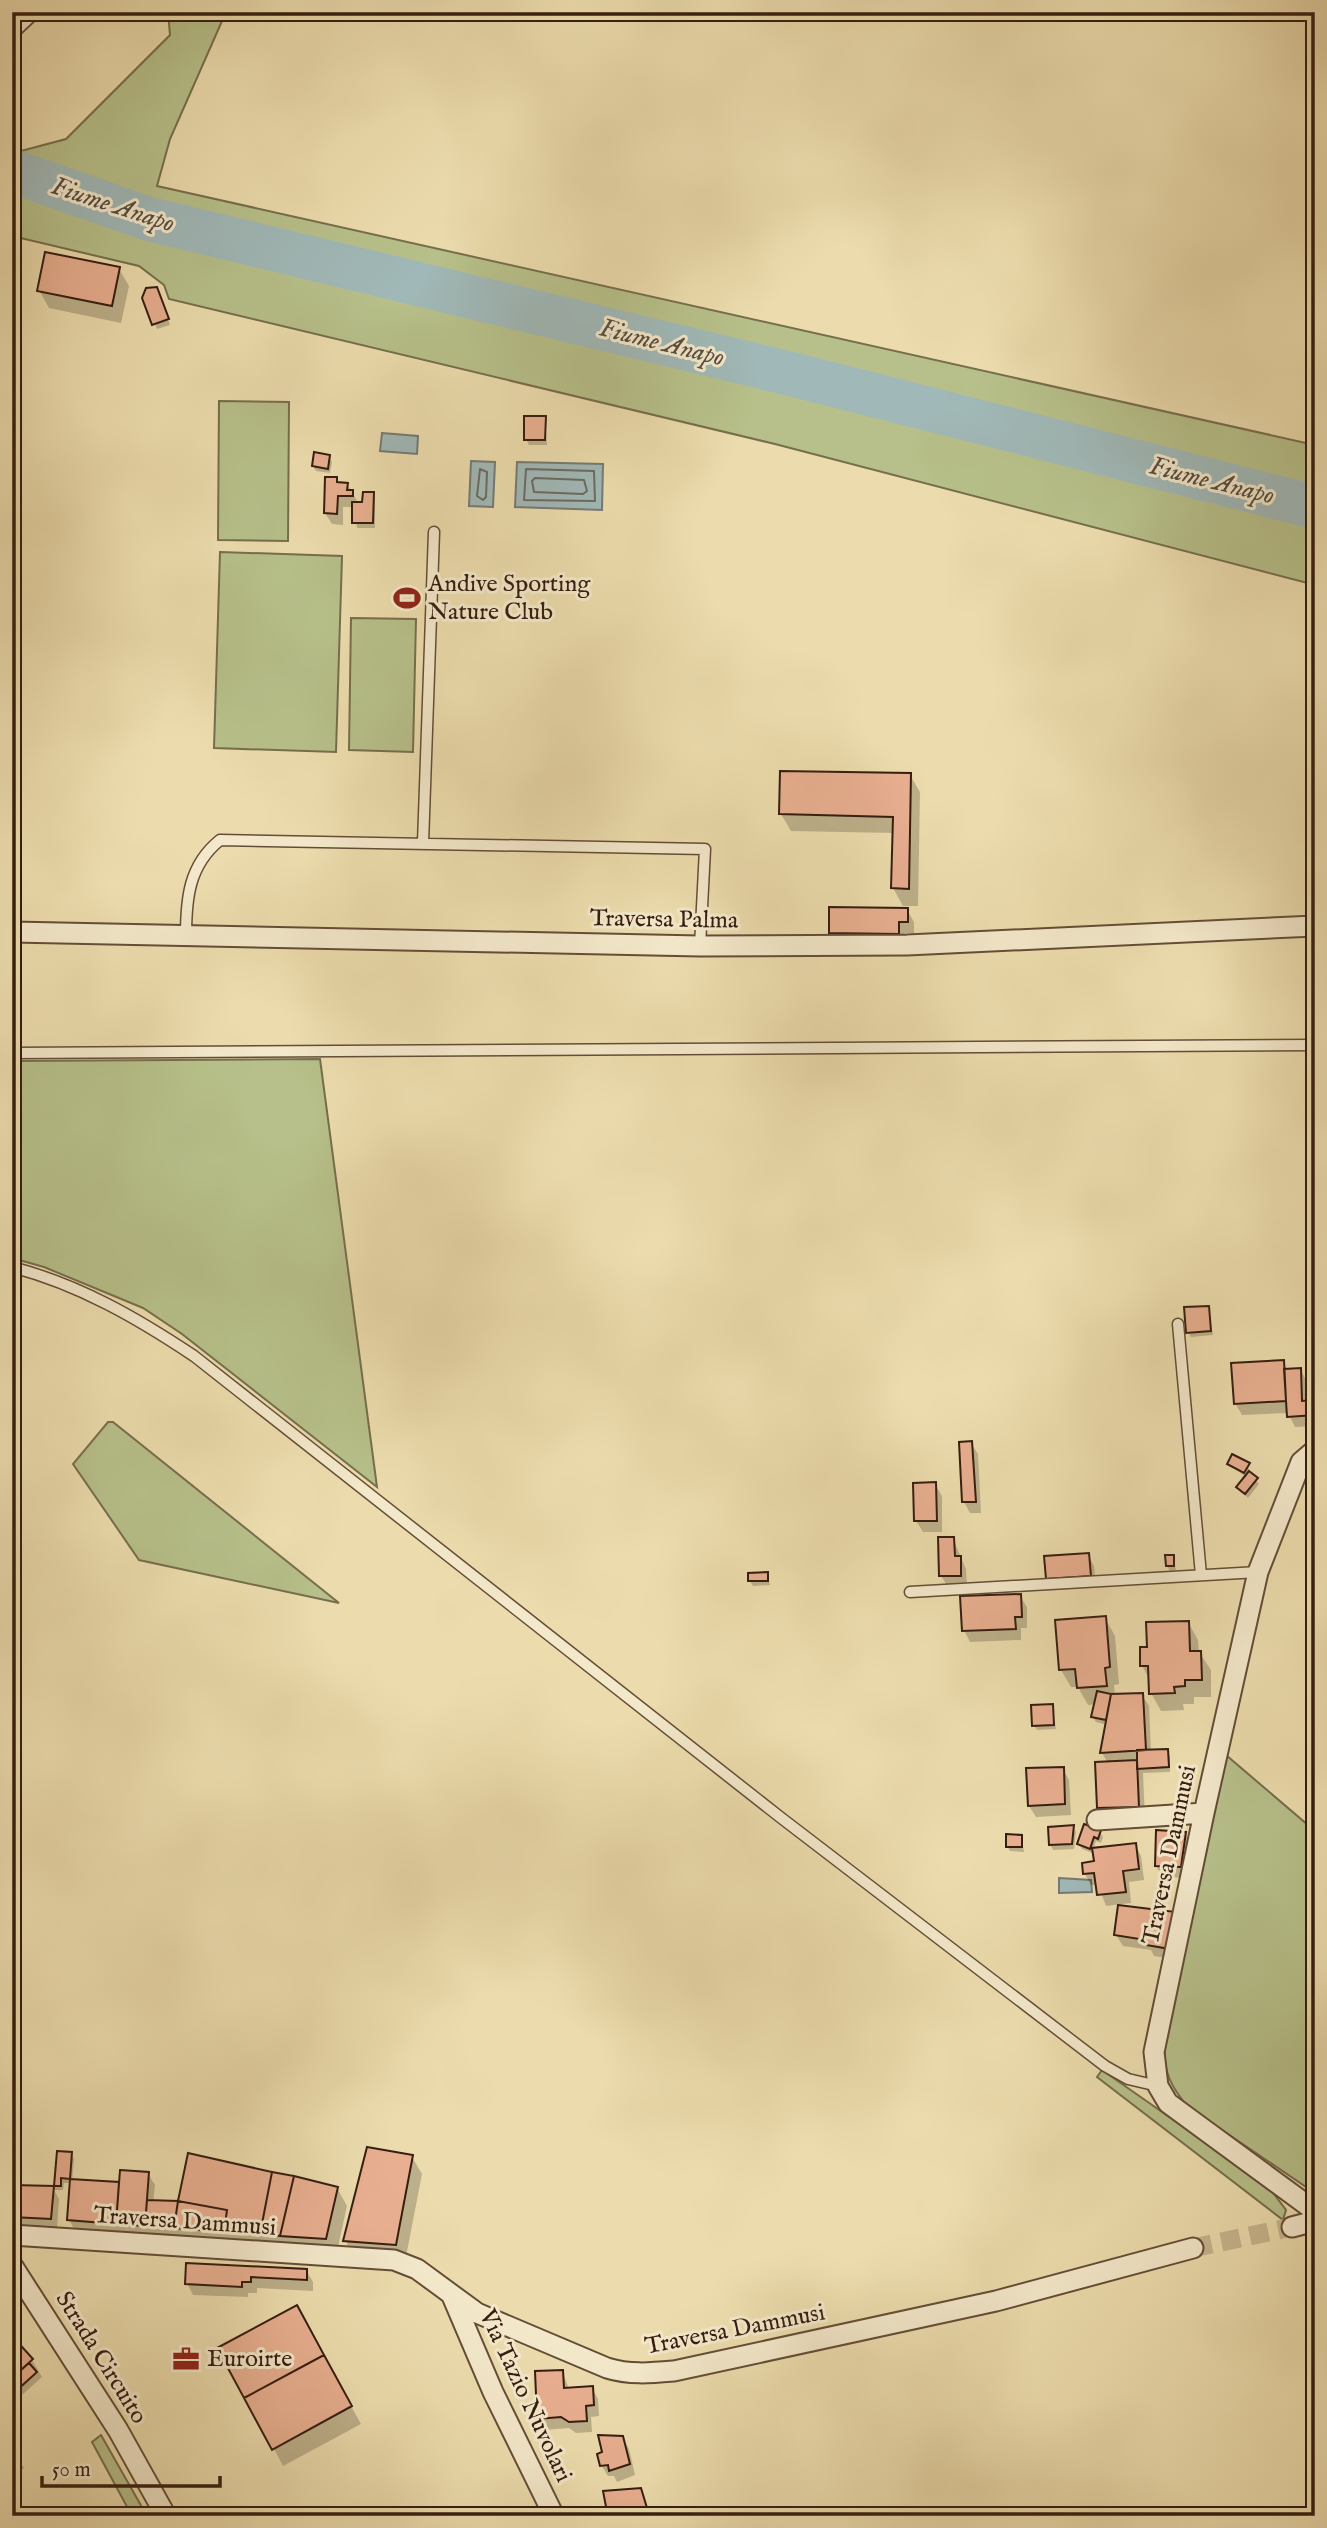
<svg xmlns="http://www.w3.org/2000/svg" width="1327" height="2528" font-family="'IM FELL English',serif">
  <style>
    .green { fill: #b7c08a; stroke: #766e4d; stroke-width: 2 }
    .water { fill: #a0b8b7; stroke: #767a74; stroke-width: 2 }
    .shadow { fill: #0003 }
    .lines { fill: none; stroke-linecap: round; stroke-linejoin: round }
    .shore { stroke: #6b6a64; stroke-width: 2 }
    .river { stroke: #a0b8b7; stroke-width: 44 }
    .building { fill: #e8af90; stroke: #361d10; stroke-width: 2 }
    .street-tunnel { stroke: #c8b68e; stroke-width: 19; stroke-dasharray: 19 10; stroke-linecap: butt }
    .lane-casing { stroke: #644d37; stroke-width: 13 }
    .street-casing { stroke: #644d37; stroke-width: 23 }
    .lane { stroke: #f3e8ca; stroke-width: 10 }
    .street { stroke: #f3e8ca; stroke-width: 19 }
    .labels { text-anchor: middle; dominant-baseline: central; stroke-width: 6; stroke-linejoin: round; paint-order: stroke }
    .poi-label { font-size: 24px; fill: #361d10; stroke: #f3e8ca; text-anchor: start }
    .street-label { font-size: 24px; fill: #361d10; stroke: #f3e8ca }
    .water-label { font-size: 26px; font-style: italic; fill: #564c42; stroke: #f3e8ca }
  </style>
  <rect width="100%" height="100%" fill="#ecdcad"/>
  <filter id="stains"><feTurbulence type="fractalNoise" baseFrequency=".00286" numOctaves="4"/><feColorMatrix values="0 0 0 0 .2 0 0 0 0 .09 0 0 0 0 .02 0 0 0 .5 -.17"/></filter>
  <radialGradient id="worn" r=".72"><stop offset=".6" stop-color="#630" stop-opacity="0"/><stop offset="1" stop-color="#630" stop-opacity=".3"/></radialGradient>
  <path class="green" d="M 168,12 L 226,12 L 170,139 L 157,186 L 1315,445 L 1315,585 L 775,444 L 169,299 L 164,285 L 139,266 L 12,236 L 12,149 L 21,151 L 66,139 L 170,35 Z
    M 219,401 L 289,402 L 288,541 L 218,540 Z
    M 220,552 L 342,556 L 336,752 L 214,748 Z
    M 351,618 L 416,619 L 413,752 L 349,750 Z
    M 320,1059 L 377,1487 L 182,1334 L 143,1308 L 44,1267 L 12,1258 L 12,1061 Z
    M 108,1422 L 113,1422 L 339,1603 L 139,1560 L 73,1464 Z
    M 1226,1755 L 1315,1831 L 1315,2193 L 1188,2107 C 1171,2087 1163,2072 1165,2045 Z
    M 1102,2070 L 1268,2186 L 1286,2210 L 1283,2220 L 1097,2077 Z
    M 101,2435 L 147,2516 L 132,2516 L 92,2442 Z"/>
  <path class="water" d="M 382,433 L 418,436 L 417,454 L 380,451 Z
    M 471,461 L 495,462 L 493,507 L 469,506 Z
    M 517,462 L 603,464 L 602,510 L 515,507 Z
    M 1059,1878 L 1091,1880 L 1092,1892 L 1059,1893 Z"/>
  <path class="shadow" d="M 119,269 L 129,286 L 121,323 L 49,308 L 39,290 Z
    M 159,294 L 170,325 L 157,329 L 144,298 Z
    M 545,418 L 547,445 L 529,445 L 526,439 Z
    M 329,457 L 332,462 L 330,473 L 316,471 L 313,466 Z
    M 336,479 L 339,484 L 347,484 L 359,504 L 364,504 L 373,494 L 375,499 L 375,528 L 357,528 L 354,507 L 343,507 L 343,525 L 332,524 L 325,513 Z
    M 910,775 L 920,792 L 918,906 L 903,906 L 893,888 L 894,833 L 791,831 L 781,814 Z
    M 907,910 L 914,922 L 914,933 L 905,933 L 904,945 L 837,944 L 830,932 Z
    M 1208,1307 L 1213,1335 L 1191,1337 L 1188,1332 Z
    M 1283,1362 L 1288,1371 L 1300,1370 L 1307,1381 L 1307,1403 L 1315,1402 L 1315,1426 L 1295,1427 L 1288,1413 L 1242,1415 L 1235,1403 Z
    M 971,1443 L 978,1454 L 981,1513 L 970,1513 L 964,1502 Z
    M 1229,1464 L 1248,1465 L 1249,1473 L 1259,1484 L 1248,1498 L 1238,1487 L 1246,1477 Z
    M 935,1484 L 942,1496 L 942,1532 L 923,1532 L 916,1521 Z
    M 953,1539 L 966,1569 L 967,1587 L 948,1587 L 941,1576 Z
    M 1088,1554 L 1094,1566 L 1096,1587 L 1054,1590 L 1048,1578 Z
    M 1173,1556 L 1176,1570 L 1170,1571 L 1167,1566 Z
    M 767,1574 L 770,1585 L 753,1586 L 750,1581 Z
    M 1020,1596 L 1027,1607 L 1027,1628 L 1021,1628 L 1021,1640 L 970,1642 L 964,1630 Z
    M 1105,1618 L 1115,1636 L 1119,1684 L 1114,1685 L 1115,1696 L 1142,1695 L 1149,1706 L 1151,1751 L 1167,1750 L 1170,1756 L 1170,1772 L 1143,1773 L 1145,1818 L 1106,1819 L 1099,1808 L 1108,1763 L 1102,1753 L 1107,1725 L 1096,1722 L 1093,1717 L 1096,1704 L 1088,1705 L 1078,1687 L 1071,1687 L 1061,1670 Z
    M 1188,1622 L 1198,1640 L 1199,1652 L 1211,1670 L 1211,1697 L 1194,1697 L 1194,1704 L 1183,1704 L 1184,1710 L 1161,1711 L 1151,1693 L 1150,1680 L 1142,1666 L 1149,1649 Z
    M 1052,1706 L 1056,1729 L 1037,1730 L 1034,1725 Z
    M 1063,1769 L 1069,1780 L 1071,1815 L 1036,1817 L 1029,1806 Z
    M 1073,1827 L 1076,1832 L 1074,1849 L 1053,1850 L 1050,1844 Z
    M 1100,1832 L 1103,1837 L 1101,1843 L 1096,1841 L 1093,1850 L 1135,1845 L 1141,1856 L 1144,1880 L 1129,1882 L 1131,1903 L 1106,1906 L 1098,1885 L 1091,1885 L 1085,1874 L 1084,1864 L 1096,1863 L 1095,1854 L 1082,1849 L 1079,1844 Z
    M 1185,1833 L 1191,1845 L 1187,1878 L 1163,1877 L 1156,1866 Z
    M 1021,1836 L 1024,1852 L 1010,1851 L 1007,1846 Z
    M 1175,1914 L 1175,1959 L 1154,1956 L 1151,1950 L 1123,1946 L 1116,1935 Z
    M 58,2152 L 71,2154 L 74,2159 L 72,2181 L 121,2184 L 148,2174 L 155,2185 L 153,2203 L 183,2206 L 337,2188 L 347,2206 L 336,2256 L 236,2249 L 230,2238 L 230,2242 L 75,2231 L 69,2219 L 71,2183 L 64,2183 L 63,2190 L 54,2190 L 59,2199 L 57,2229 L 18,2227 L 12,2218 L 12,2187 L 55,2187 Z
    M 412,2157 L 422,2174 L 405,2262 L 355,2258 L 345,2240 Z
    M 306,2270 L 313,2282 L 313,2291 L 257,2288 L 257,2293 L 248,2293 L 248,2297 L 193,2295 L 187,2283 Z
    M 296,2307 L 361,2424 L 283,2466 L 274,2449 Z
    M 12,2340 L 32,2360 L 42,2377 L 12,2404 Z
    M 562,2371 L 569,2389 L 592,2388 L 598,2399 L 599,2416 L 591,2417 L 592,2432 L 576,2433 L 569,2428 L 545,2430 L 539,2418 Z
    M 622,2437 L 629,2449 L 635,2475 L 617,2482 L 614,2476 L 608,2476 L 601,2465 Z
    M 12,2450 L 24,2468 L 12,2479 Z
    M 640,2490 L 651,2516 L 611,2516 L 608,2511 Z"/>
  <g class="lines">
    <path class="shore" d="M 480,469 L 487,472 L 486,497 L 483,500 L 477,496 Z
      M 526,469 L 594,471 L 595,501 L 524,500 Z
      M 535,478 L 584,480 L 587,491 L 583,494 L 534,492 L 532,481 Z"/>
    <path class="river" d="M 12,171 L 149,219 L 791,374 L 1315,507"/>
  </g>
  <path class="building" d="M 45,252 L 120,267 L 112,306 L 37,291 Z
    M 157,287 L 169,319 L 152,325 L 142,298 L 146,288 Z
    M 524,416 L 546,416 L 545,440 L 524,440 Z
    M 314,452 L 330,455 L 328,469 L 312,466 Z
    M 325,477 L 337,477 L 337,482 L 348,483 L 347,490 L 353,490 L 353,496 L 338,496 L 337,514 L 324,513 Z
    M 363,492 L 374,492 L 373,523 L 352,523 L 352,502 L 362,502 Z
    M 780,771 L 911,773 L 909,889 L 891,888 L 893,817 L 779,814 Z
    M 829,907 L 908,908 L 908,922 L 899,922 L 899,934 L 829,933 Z
    M 1209,1306 L 1211,1331 L 1186,1333 L 1184,1307 Z
    M 1284,1360 L 1286,1401 L 1234,1404 L 1231,1363 Z
    M 1301,1368 L 1302,1401 L 1315,1400 L 1315,1415 L 1287,1417 L 1284,1369 Z
    M 972,1441 L 976,1502 L 962,1502 L 959,1442 Z
    M 1232,1454 L 1250,1463 L 1244,1473 L 1227,1464 Z
    M 1249,1471 L 1258,1478 L 1245,1494 L 1236,1487 Z
    M 936,1482 L 937,1521 L 914,1521 L 913,1483 Z
    M 938,1537 L 954,1537 L 955,1556 L 961,1556 L 961,1576 L 939,1576 Z
    M 1089,1553 L 1091,1576 L 1046,1579 L 1044,1556 Z
    M 1165,1555 L 1174,1555 L 1174,1566 L 1166,1566 Z
    M 768,1572 L 768,1581 L 748,1581 L 748,1573 Z
    M 1021,1594 L 1022,1617 L 1015,1617 L 1016,1629 L 962,1631 L 960,1596 Z
    M 1106,1616 L 1110,1667 L 1105,1668 L 1107,1686 L 1077,1688 L 1075,1669 L 1059,1670 L 1055,1620 Z
    M 1189,1621 L 1190,1651 L 1201,1651 L 1202,1680 L 1185,1680 L 1185,1686 L 1174,1687 L 1175,1693 L 1149,1694 L 1148,1666 L 1140,1666 L 1140,1647 L 1147,1647 L 1146,1622 Z
    M 1097,1691 L 1111,1694 L 1106,1720 L 1091,1717 Z
    M 1143,1693 L 1146,1750 L 1100,1753 L 1111,1694 Z
    M 1053,1704 L 1054,1725 L 1032,1726 L 1031,1705 Z
    M 1168,1749 L 1169,1767 L 1137,1769 L 1137,1750 Z
    M 1137,1760 L 1139,1807 L 1097,1808 L 1095,1762 Z
    M 1064,1767 L 1065,1804 L 1028,1806 L 1026,1768 Z
    M 1084,1824 L 1101,1830 L 1098,1839 L 1094,1837 L 1090,1849 L 1077,1844 Z
    M 1074,1825 L 1072,1844 L 1049,1845 L 1048,1827 Z
    M 1156,1830 L 1186,1832 L 1181,1867 L 1155,1866 Z
    M 1006,1834 L 1022,1835 L 1022,1847 L 1006,1847 Z
    M 1136,1843 L 1139,1869 L 1123,1871 L 1126,1892 L 1097,1895 L 1094,1873 L 1083,1874 L 1082,1863 L 1094,1861 L 1092,1848 Z
    M 1118,1905 L 1176,1912 L 1170,1949 L 1146,1945 L 1146,1940 L 1114,1935 Z
    M 367,2147 L 413,2155 L 396,2245 L 343,2241 Z
    M 57,2151 L 72,2152 L 70,2179 L 61,2178 L 61,2186 L 54,2186 Z
    M 188,2153 L 272,2172 L 260,2234 L 224,2232 L 227,2210 L 178,2201 Z
    M 120,2170 L 149,2172 L 145,2226 L 116,2224 Z
    M 272,2172 L 294,2176 L 280,2236 L 260,2234 Z
    M 294,2176 L 338,2187 L 326,2239 L 280,2236 Z
    M 70,2179 L 119,2182 L 116,2224 L 67,2220 Z
    M 12,2185 L 54,2186 L 51,2219 L 12,2217 Z
    M 147,2200 L 178,2201 L 174,2228 L 145,2226 Z
    M 178,2201 L 227,2210 L 224,2232 L 174,2228 Z
    M 186,2263 L 307,2269 L 307,2280 L 251,2277 L 251,2282 L 242,2282 L 242,2287 L 185,2284 Z
    M 297,2305 L 324,2355 L 244,2398 L 217,2348 Z
    M 13,2337 L 33,2359 L 12,2378 L 12,2338 Z
    M 324,2355 L 352,2406 L 272,2450 L 244,2398 Z
    M 29,2363 L 37,2372 L 16,2391 L 12,2387 L 12,2378 Z
    M 563,2370 L 564,2388 L 593,2386 L 594,2405 L 586,2406 L 587,2421 L 569,2422 L 561,2417 L 537,2419 L 535,2371 Z
    M 598,2435 L 623,2436 L 630,2464 L 609,2471 L 608,2465 L 600,2466 L 597,2454 L 602,2452 Z
    M 641,2488 L 647,2508 L 607,2512 L 603,2491 Z"/>
  <g class="lines">
    <path class="street-tunnel" d="M 1193,2248 L 1292,2227"/>
    <defs>
      <path id="lane" d="M 423,843 L 434,532
        M 186,936 C 186,898 189,865 220,840 L 705,849 L 700,946
        M 12,1053 L 1315,1045
        M 12,1267 C 80,1285 137,1318 194,1356 L 780,1817 L 1105,2066 L 1128,2079 L 1158,2086
        M 1178,1324 L 1201,1575
        M 910,1592 L 1258,1572"/>
      <path id="street" d="M 12,28 L 29,12
        M 12,932 L 700,946 L 907,945 L 1315,926
        M 1315,1450 L 1301,1462 L 1258,1572 L 1204,1813 L 1154,2052 L 1158,2086 L 1168,2103 L 1315,2211
        M 1097,1820 L 1204,1813
        M 1292,2227 L 1315,2221
        M 12,2235 L 394,2260 L 417,2269 L 477,2313 L 607,2368 C 629,2375 651,2373 674,2371 L 996,2301 L 1193,2248
        M 12,2265 L 118,2430 L 166,2516
        M 452,2296 L 493,2392 L 554,2516"/>
    </defs>
    <use href="#lane" class="lane-casing"/>
    <use href="#street" class="street-casing"/>
    <use href="#lane" class="lane"/>
    <use href="#street" class="street"/>
  </g>
  <defs>
    <symbol id="stadium-bare" viewBox="-9 -9 18 18"><path d="M0-5a6.5 5 0 1 0 0 10a6.5 5 0 1 0 0-10ZM-3.5-1.8h7v3.6h-7Z" fill="#8f2418" stroke="#f3e8ca" stroke-width="2.5" paint-order="stroke"/></symbol>
    <symbol id="office-bare" viewBox="-9 -9 18 18"><path d="M-6-3h4V-5.5h4V-3h4V5H-6ZM-1-4.5V-3h2v-1.5ZM-6 0V1H6V0Z" fill="#8f2418" stroke="#f3e8ca" stroke-width="2.5" paint-order="stroke"/></symbol>
  </defs>
  <g fill-rule="evenodd">
    <use href="#stadium-bare" x="388" y="579" width="38" height="38"/>
    <use href="#office-bare" x="167" y="2340" width="38" height="38"/>
  </g>
  <g class="labels">
    <g class="poi-label">
      <text x="428" y="584">Andive Sporting<tspan x="428" dy="28">Nature Club</tspan></text>
      <text x="207" y="2359">Euroirte</text>
    </g>
    <g class="street-label">
      <text transform="translate(664 920) rotate(1)">Traversa Palma</text>
      <text transform="translate(1170 1855) rotate(-78)">Traversa Dammusi</text>
      <text transform="translate(185 2222) rotate(4)">Traversa Dammusi</text>
      <text transform="translate(735 2330) rotate(-11)">Traversa Dammusi</text>
      <text transform="translate(101 2358) rotate(58)">Strada Circuito</text>
      <text transform="translate(525 2396) rotate(65)">Via Tazio Nuvolari</text>
    </g>
    <g class="water-label">
      <text transform="translate(113 205) rotate(18)">Fiume Anapo</text>
      <text transform="translate(662 343) rotate(14)">Fiume Anapo</text>
      <text transform="translate(1212 481) rotate(14)">Fiume Anapo</text>
    </g>
  </g>
  <rect width="1327" height="2528" fill="none" stroke="#ecdcad" stroke-width="42"/>
  <rect x="14" y="14" width="1299" height="2500" fill="none" stroke="#361d10" stroke-width="3.5"/>
  <rect x="21" y="21" width="1285" height="2486" fill="none" stroke="#361d10" stroke-width="2"/>
  <path d="M42 2476v10h178v-10" fill="none" stroke="#361d10" stroke-width="3.5"/>
  <text x="52" y="2476" font-size="21" fill="#361d10" stroke="#f3e8ca" stroke-width="5" paint-order="stroke">50 m</text>
  <rect width="100%" height="100%" filter="url(#stains)"/>
  <rect width="100%" height="100%" fill="url(#worn)"/>
</svg>
